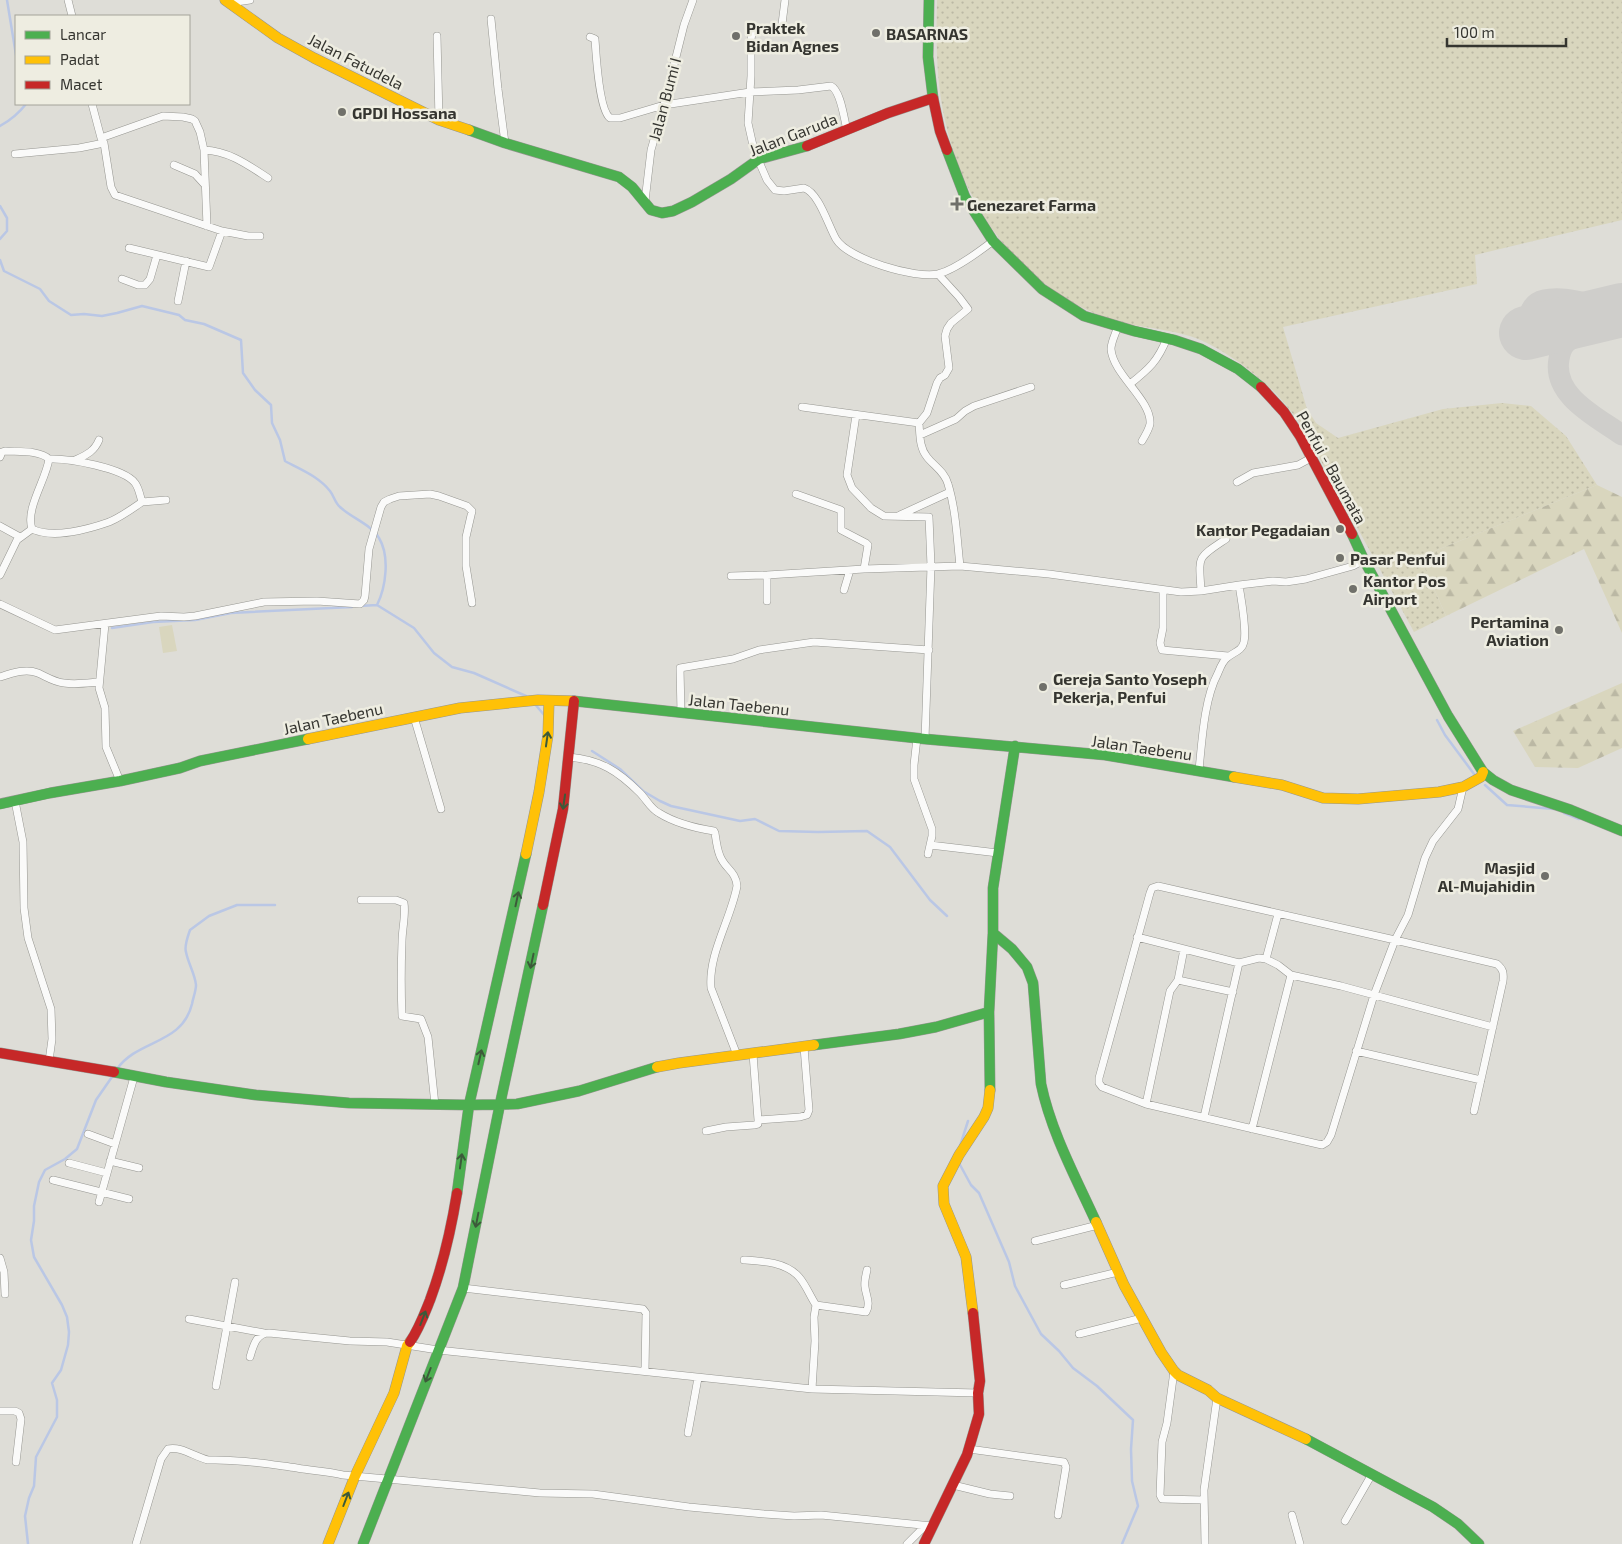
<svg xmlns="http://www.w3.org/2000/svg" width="1622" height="1544" font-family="'Exo 2',sans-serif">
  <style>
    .grass { fill: url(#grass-dots) }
    .forest { fill: url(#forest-firs) }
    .garden { fill: #d9d6be }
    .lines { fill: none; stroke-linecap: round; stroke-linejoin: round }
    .stream { stroke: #bac7e5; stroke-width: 2.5 }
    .taxiway { stroke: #cfcecb; stroke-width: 21 }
    .runway { stroke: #cfcecb; stroke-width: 54 }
    .street-casing { stroke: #969691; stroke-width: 8 }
    .fast-casing { stroke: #969691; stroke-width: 11 }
    .slow-casing { stroke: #969691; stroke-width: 11 }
    .jam-casing { stroke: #969691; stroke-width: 11 }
    .street { stroke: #fafaf9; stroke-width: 7 }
    .fast { stroke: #4caf50; stroke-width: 10 }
    .slow { stroke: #ffc107; stroke-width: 10 }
    .jam { stroke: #c62828; stroke-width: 10 }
    .oneway { stroke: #3c5a3a }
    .poi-dot { fill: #70706a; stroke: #eeede1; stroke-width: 2 }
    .labels { text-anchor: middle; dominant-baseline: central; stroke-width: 5; stroke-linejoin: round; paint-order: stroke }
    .poi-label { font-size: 16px; font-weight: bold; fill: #353530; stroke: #eeede1; text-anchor: start }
    .street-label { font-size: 16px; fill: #353530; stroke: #eeede1 }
  </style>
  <defs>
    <pattern id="grass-dots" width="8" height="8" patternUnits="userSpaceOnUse" patternTransform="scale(1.25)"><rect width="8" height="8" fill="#d9d6be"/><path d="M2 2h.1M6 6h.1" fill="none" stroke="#bbb8a4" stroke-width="1.8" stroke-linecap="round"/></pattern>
    <pattern id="forest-firs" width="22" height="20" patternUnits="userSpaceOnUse" patternTransform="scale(1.25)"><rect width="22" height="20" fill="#d9d6be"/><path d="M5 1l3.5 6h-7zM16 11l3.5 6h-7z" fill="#bbb8a4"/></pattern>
  </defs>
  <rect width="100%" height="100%" fill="#deddd7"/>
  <path class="grass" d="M 937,0 L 1622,0 L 1622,220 L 1475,255 L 1477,284 L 1283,327 L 1307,409 L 1316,423 L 1338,438 L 1443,409 L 1502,403 L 1531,406 L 1566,436 L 1597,485 L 1420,557 L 1446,616 L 1414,632 L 1301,424 C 1294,415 1287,406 1279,397 C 1258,374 1217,343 1186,335 C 1158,327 1128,327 1101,316 C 1019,284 963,205 945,120 C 936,81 936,40 937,0 Z"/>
  <path class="forest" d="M 1597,485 L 1622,497 L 1622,633 L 1584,549 L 1446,616 L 1420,557 Z
    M 1622,683 L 1622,748 L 1578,768 L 1535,767 L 1513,731 Z"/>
  <path class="garden" d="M 172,625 L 177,651 L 163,653 L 159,627 Z"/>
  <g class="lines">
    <path class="stream" d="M 7,0 L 16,55
      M 0,126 C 11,120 19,113 26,104
      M 0,206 L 7,218 L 7,231 L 0,239
      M 0,260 L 4,271 L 40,289 L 49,301 L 71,315 L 84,314 L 102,316 L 117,313 L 142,306 L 179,315 L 185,320 L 204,324 L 241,340 L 243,373 L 255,390 L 271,405 L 272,423 L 280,440 L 285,461 C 301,470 318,476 330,491 C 334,496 335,503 340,507 C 350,517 372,525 379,538 C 390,556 386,587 377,605 L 360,606
      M 377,605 L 414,628 L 434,653 L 452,667 L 474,673 L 526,696
      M 112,628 L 153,622 L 195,620 L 231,613 L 352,607
      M 534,703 L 545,716
      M 1437,720 L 1445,735 L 1474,774
      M 592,751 L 620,769 L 643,791 L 660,801 L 671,806 L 740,821 L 755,819 L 779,831 L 818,832 L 867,831 L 890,847 L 930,900 L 947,916
      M 1485,785 L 1507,805 L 1554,809
      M 1564,813 L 1579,819
      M 117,1069 C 138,1039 182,1045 192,1004 C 193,998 196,991 196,985 C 195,974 188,963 186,952 C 184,946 188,936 190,930 L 209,916 L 237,905 L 275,905
      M 960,1146 L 968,1121
      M 959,1163 L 971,1185 L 979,1193 L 1009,1262 L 1015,1286 L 1041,1334 L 1059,1351 L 1073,1368 L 1097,1386 L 1133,1420 L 1131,1449 L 1132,1481 L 1138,1506 L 1122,1544
      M 28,1544 L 25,1516 L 29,1498 L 34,1486 L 36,1457 L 57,1417 L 57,1400 L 52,1383 L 61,1370 L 68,1345 L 69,1332 L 67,1317 L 62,1305 L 34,1257 L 31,1240 L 34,1221 L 34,1206 L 39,1182 L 45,1170 L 65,1159 L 77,1149 L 96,1100 L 114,1074"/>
    <path class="taxiway" d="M 1612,312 C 1604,319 1596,326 1587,331 C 1581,335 1572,337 1567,342 C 1562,346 1560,353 1559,359 C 1552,396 1597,417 1622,435
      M 1566,342 C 1559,342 1550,343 1543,341 C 1524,335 1524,304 1544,300 C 1565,295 1593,305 1612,312"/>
    <path class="runway" d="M 1526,333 L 1622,310"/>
    <defs>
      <path id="street" d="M 68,0 L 72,16
        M 785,0 L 782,24 L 780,28 L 770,31 L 755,31 L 752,34 L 751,39 L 751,76 L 748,123 L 754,150 L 767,180 L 775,190 L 784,191 L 804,188 C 819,193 828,225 836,239 C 848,259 915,279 938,274 C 954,270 980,251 993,241
        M 229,3 L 250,0
        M 491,19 L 498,89 L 505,143
        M 437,36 L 439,120
        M 590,37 L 595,39 C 596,54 599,110 610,118 L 620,118 L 664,105 L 750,92 L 798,90 L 831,86 C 841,91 844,119 847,130
        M 92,104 L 101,138 L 104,143 L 111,187 L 115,195 L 222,231 L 248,236 L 260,236
        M 101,138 L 163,116 L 183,117 L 192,119 L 195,121 L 200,132 L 204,150 L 207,226
        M 204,150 C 229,151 248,165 268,178
        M 15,154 L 79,148 L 104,143
        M 174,165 L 195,174 L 205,185
        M 645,201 L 651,150 L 664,105 L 684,25 L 693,0
        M 129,248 L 209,267 L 222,231
        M 122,279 L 138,285 L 145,285 L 150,279 L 157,255
        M 178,301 L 186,261
        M 1118,326 C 1116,333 1111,342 1111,349 C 1113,375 1152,400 1150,424 C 1149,429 1145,436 1142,441
        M 1130,384 C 1149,369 1158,361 1167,338
        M 802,407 L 919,423 L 927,413 L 937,383 L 940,378 L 945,375 L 949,368 L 945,336 L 947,329 L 951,323 L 968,309 L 959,297 L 938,274
        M 856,415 L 847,475 L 852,488 L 871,508 L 884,516 L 929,517 L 931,566 L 925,739
        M 919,423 C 920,434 919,447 927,457 C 934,466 945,472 948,484 C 956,510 957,539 960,566
        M 920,435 L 956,419 L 965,411 L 974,406 L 1031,387
        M 0,457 L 2,452 L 5,451 C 18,452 39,450 49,459 C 46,480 25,509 32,529
        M 49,459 C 68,458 124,468 135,483 C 139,488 140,496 142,502 L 166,500
        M 75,460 C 86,455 94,452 99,440
        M 1237,482 L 1253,473 L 1298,465 L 1311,458
        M 796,494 L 841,510 L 841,530 L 866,543 L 868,545 L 864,569
        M 900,515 L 950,492
        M 0,526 L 20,537
        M 32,529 C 53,539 89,529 109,522 C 121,517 132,509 142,502
        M 0,575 L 17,540 L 32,529
        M 731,576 L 767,575 L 864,569 L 960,566 L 1049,574 L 1181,592 L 1201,591 L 1239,585 L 1273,581 L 1286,582 L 1306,579 L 1353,566 L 1364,560
        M 844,590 L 850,570
        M 1163,590 L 1163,628 L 1160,643 L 1162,650 L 1228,656
        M 1201,591 C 1199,555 1196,559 1226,539
        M 767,601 L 767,575
        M 0,604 L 55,630 L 161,616 L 184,617 L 195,616 L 264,602 L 317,601 L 360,604 L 364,600 L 365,596 L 369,549 L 381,507 L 384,502 L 390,499 L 399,496 L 430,494 L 439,496 L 467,506 L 472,511 L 466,537 L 466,566 L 472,603
        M 105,624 L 99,688 L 105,708 L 106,747 L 120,781
        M 0,677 C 12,673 26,668 38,673 C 47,677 54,682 64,683 C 75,685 88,683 99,682
        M 681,713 L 680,668 L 733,659 L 759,650 L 814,642 L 929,650
        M 414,717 L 441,809
        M 917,738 L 914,765 L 914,779 L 932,829 L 932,836 L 928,854
        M 569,757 C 601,760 618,771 640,793 C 646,799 651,809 659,813 C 675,823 695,828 714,831 L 715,833 C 716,840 717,849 720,856 C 725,869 736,871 737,886 C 731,919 708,954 711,988 L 737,1055
        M 1199,770 C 1202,741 1204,699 1218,673 C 1220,668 1223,660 1228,657 C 1234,652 1242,651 1244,642 C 1247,628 1241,599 1239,585
        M 1463,787 L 1458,809 L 1433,841 L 1425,858 L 1408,915 L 1395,940 L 1497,964 C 1503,969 1504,973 1503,981 L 1474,1111
        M 15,801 L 23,842 L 24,908 L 28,938 L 51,1009 L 52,1039 L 49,1061
        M 930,845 L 998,853
        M 1158,886 L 1395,940 L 1374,995 L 1331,1135 L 1327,1142 L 1322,1145 L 1146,1104 L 1102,1087 L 1099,1083 L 1099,1078 L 1150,893 L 1152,888 Z
        M 361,900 L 396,900 L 404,903 C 406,915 402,929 402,942 C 401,967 401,992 402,1016 L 421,1019 L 428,1037 L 435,1105
        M 1137,937 L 1239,963 L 1259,958 L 1266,959 L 1278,914
        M 1291,975 L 1341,986 L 1493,1027
        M 1178,980 L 1233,992
        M 1356,1051 L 1481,1080
        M 753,1054 L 758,1120 L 800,1117 L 807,1115 L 809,1110 L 804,1047
        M 1146,1104 L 1170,991 L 1178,980 L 1184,949
        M 1204,1117 L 1239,963
        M 1252,1129 L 1291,975 L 1278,965 L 1266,959
        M 706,1131 L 726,1127 L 754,1125 L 758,1124 L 758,1120
        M 88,1134 L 115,1144
        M 110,1161 L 139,1168
        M 69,1163 L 107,1173
        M 53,1180 L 129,1199
        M 99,1202 L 134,1077
        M 1035,1241 L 1098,1225
        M 0,1258 L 4,1272 L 5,1294
        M 744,1260 C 762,1261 786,1262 799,1277 C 806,1285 810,1296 816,1305
        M 1064,1285 L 1118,1272
        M 463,1288 L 643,1309 L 646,1313 L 645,1371
        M 189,1319 L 264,1333
        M 1079,1334 L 1142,1318
        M 250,1357 C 253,1347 256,1333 269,1333 L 350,1341 L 387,1342 L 438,1350 L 812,1389 L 978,1393
        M 1174,1371 L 1167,1423 L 1162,1442 L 1160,1495 L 1162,1499 L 1204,1500
        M 216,1386 L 235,1282
        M 812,1389 L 815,1341 L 814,1317 L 816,1305 L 866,1312 C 871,1303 866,1296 865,1287 C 864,1282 866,1275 867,1270
        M 0,1411 L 15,1411 L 19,1413 L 21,1419 L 16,1462
        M 688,1433 L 698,1378
        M 969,1449 L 1064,1462 L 1066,1467 L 1058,1515
        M 953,1485 L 990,1494 L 1010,1496
        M 1292,1515 L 1300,1544
        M 1345,1521 L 1372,1474
        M 136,1544 L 161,1459 L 168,1449 C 181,1446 195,1457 208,1460 C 238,1459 267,1464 297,1468 C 313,1471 326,1471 343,1475 L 540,1493 L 593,1494 L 689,1507 L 764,1514 L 794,1516 L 821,1515 L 932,1526
        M 907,1544 L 925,1526
        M 1205,1544 L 1204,1490 L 1217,1398"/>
      <path id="fast" d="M 929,0 L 928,57 L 933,98
        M 469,130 L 505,143 L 619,177 L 632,187 L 651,210 L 662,213 L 673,211 L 692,202 L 731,179 L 759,159 L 807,146
        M 947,150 L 965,197 L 993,241 L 1042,289 L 1084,316 L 1134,331 L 1174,340 L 1201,349 L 1238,369 L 1261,387
        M 1352,534 L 1364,560 L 1448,716 L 1483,772 L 1493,780 L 1511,790 L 1571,810 L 1622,831
        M 574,701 L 925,739 L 1105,755 L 1234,777
        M 0,804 L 50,793 L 120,781 L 180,768 L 200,761 L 308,739
        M 993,933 L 1012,949 L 1027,967 L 1033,983 L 1041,1084 C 1051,1132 1076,1178 1096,1222
        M 814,1045 L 899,1034 L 936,1027 L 989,1012
        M 114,1072 L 166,1082 L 256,1095 L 349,1103 L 469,1105 L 517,1104 L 579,1091 L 657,1067
        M 990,1090 L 989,1012 L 993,933 L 993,888 L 1015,746
        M 457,1193 L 469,1105 L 526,854
        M 1306,1439 L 1433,1507 L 1458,1524 L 1479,1544
        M 363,1544 L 463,1288 L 500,1104 L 543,905"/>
      <path id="slow" d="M 225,0 L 278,38 L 314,58 L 439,120 L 469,130
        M 308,739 L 460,708 L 538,700 L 574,701
        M 1234,777 L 1282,785 L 1323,798 L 1358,799 L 1439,792 L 1463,787 L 1481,777 L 1483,772
        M 526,854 L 539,792 L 548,735 L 549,701
        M 657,1067 L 679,1063 L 814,1045
        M 1096,1222 L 1124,1285 L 1161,1352 L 1174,1371 L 1178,1375 L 1208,1390 L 1217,1398 L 1306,1439
        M 973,1313 L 966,1257 L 944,1204 L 943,1186 L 959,1155 L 984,1117 L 988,1108 L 990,1090
        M 328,1544 L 355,1476 L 394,1393 L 407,1346 L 410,1342"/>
      <path id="jam" d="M 807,146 L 888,113 L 933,98 L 940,131 L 947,150
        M 1261,387 L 1284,412 L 1300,436 L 1352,534
        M 543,905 L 563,809 L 574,701
        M 0,1053 L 114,1072
        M 410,1342 C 419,1329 424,1315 430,1300 C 443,1265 451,1230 457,1193
        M 924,1544 L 967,1455 L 979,1414 L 978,1393 L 980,1381 L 973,1313"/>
    </defs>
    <use href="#street" class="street-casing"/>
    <use href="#fast" class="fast-casing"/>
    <use href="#slow" class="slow-casing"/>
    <use href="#jam" class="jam-casing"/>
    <use href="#street" class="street"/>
    <use href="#fast" class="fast"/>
    <use href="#slow" class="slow"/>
    <use href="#jam" class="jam"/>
  </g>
  <defs><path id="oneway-shaft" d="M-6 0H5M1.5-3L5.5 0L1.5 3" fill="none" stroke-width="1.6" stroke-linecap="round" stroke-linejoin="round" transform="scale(1.25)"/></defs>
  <g class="oneway">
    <use href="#oneway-shaft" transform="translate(547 739) rotate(-82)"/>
    <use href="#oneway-shaft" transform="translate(564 802) rotate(98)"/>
    <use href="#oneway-shaft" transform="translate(517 899) rotate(-78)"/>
    <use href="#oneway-shaft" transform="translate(532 961) rotate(102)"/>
    <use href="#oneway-shaft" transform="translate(480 1057) rotate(-77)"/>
    <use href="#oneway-shaft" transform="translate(461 1161) rotate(-82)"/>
    <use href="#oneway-shaft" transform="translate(477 1220) rotate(101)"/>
    <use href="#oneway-shaft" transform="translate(423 1318) rotate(-69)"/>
    <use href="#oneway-shaft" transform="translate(428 1375) rotate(111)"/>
    <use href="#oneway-shaft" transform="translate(346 1499) rotate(-69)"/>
  </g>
  <g class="poi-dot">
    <circle cx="876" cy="33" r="5"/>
    <circle cx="736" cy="36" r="5"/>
    <circle cx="342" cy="112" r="5"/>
    <path d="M954.5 196.5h5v5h5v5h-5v5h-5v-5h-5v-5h5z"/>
    <circle cx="1340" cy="529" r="5"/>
    <circle cx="1340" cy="558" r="5"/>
    <circle cx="1353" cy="589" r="5"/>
    <circle cx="1559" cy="630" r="5"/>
    <circle cx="1043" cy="687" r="5"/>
    <circle cx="1545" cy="876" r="5"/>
  </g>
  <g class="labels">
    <g class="poi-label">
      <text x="746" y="27">Praktek<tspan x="746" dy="18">Bidan Agnes</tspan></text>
      <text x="886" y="33">BASARNAS</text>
      <text x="352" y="112">GPDI Hossana</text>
      <text x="967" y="204">Genezaret Farma</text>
      <text x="1330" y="529" text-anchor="end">Kantor Pegadaian</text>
      <text x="1350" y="558">Pasar Penfui</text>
      <text x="1363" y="580">Kantor Pos<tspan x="1363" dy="18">Airport</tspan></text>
      <text x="1549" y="621" text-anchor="end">Pertamina<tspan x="1549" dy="18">Aviation</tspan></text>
      <text x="1053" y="678">Gereja Santo Yoseph<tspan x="1053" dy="18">Pekerja, Penfui</tspan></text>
      <text x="1535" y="867" text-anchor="end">Masjid<tspan x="1535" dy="18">Al-Mujahidin</tspan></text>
    </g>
    <g class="street-label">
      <text transform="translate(356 61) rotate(27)">Jalan Fatudela</text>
      <text transform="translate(664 99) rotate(-75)">Jalan Bumi I</text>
      <text transform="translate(793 134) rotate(-21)">Jalan Garuda</text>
      <text transform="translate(1332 467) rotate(61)">Penfui - Baumata</text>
      <text transform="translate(739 704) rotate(6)">Jalan Taebenu</text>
      <text transform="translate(333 718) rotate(-12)">Jalan Taebenu</text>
      <text transform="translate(1142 747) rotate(8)">Jalan Taebenu</text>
    </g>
  </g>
  <rect x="15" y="15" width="175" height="90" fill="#eeede1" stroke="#a4a39a"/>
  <rect x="25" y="31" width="25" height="8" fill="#4caf50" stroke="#a4a39a"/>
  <text x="60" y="40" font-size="15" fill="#353530">Lancar</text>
  <rect x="25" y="56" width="25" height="8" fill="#ffc107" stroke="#a4a39a"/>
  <text x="60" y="65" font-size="15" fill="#353530">Padat</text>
  <rect x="25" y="81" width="25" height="8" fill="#c62828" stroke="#a4a39a"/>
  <text x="60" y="90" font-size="15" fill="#353530">Macet</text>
  <path d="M1447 38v8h119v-8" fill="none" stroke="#353530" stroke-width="2.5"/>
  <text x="1454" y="38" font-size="15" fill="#353530" stroke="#eeede1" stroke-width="4" paint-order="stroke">100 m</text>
</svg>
